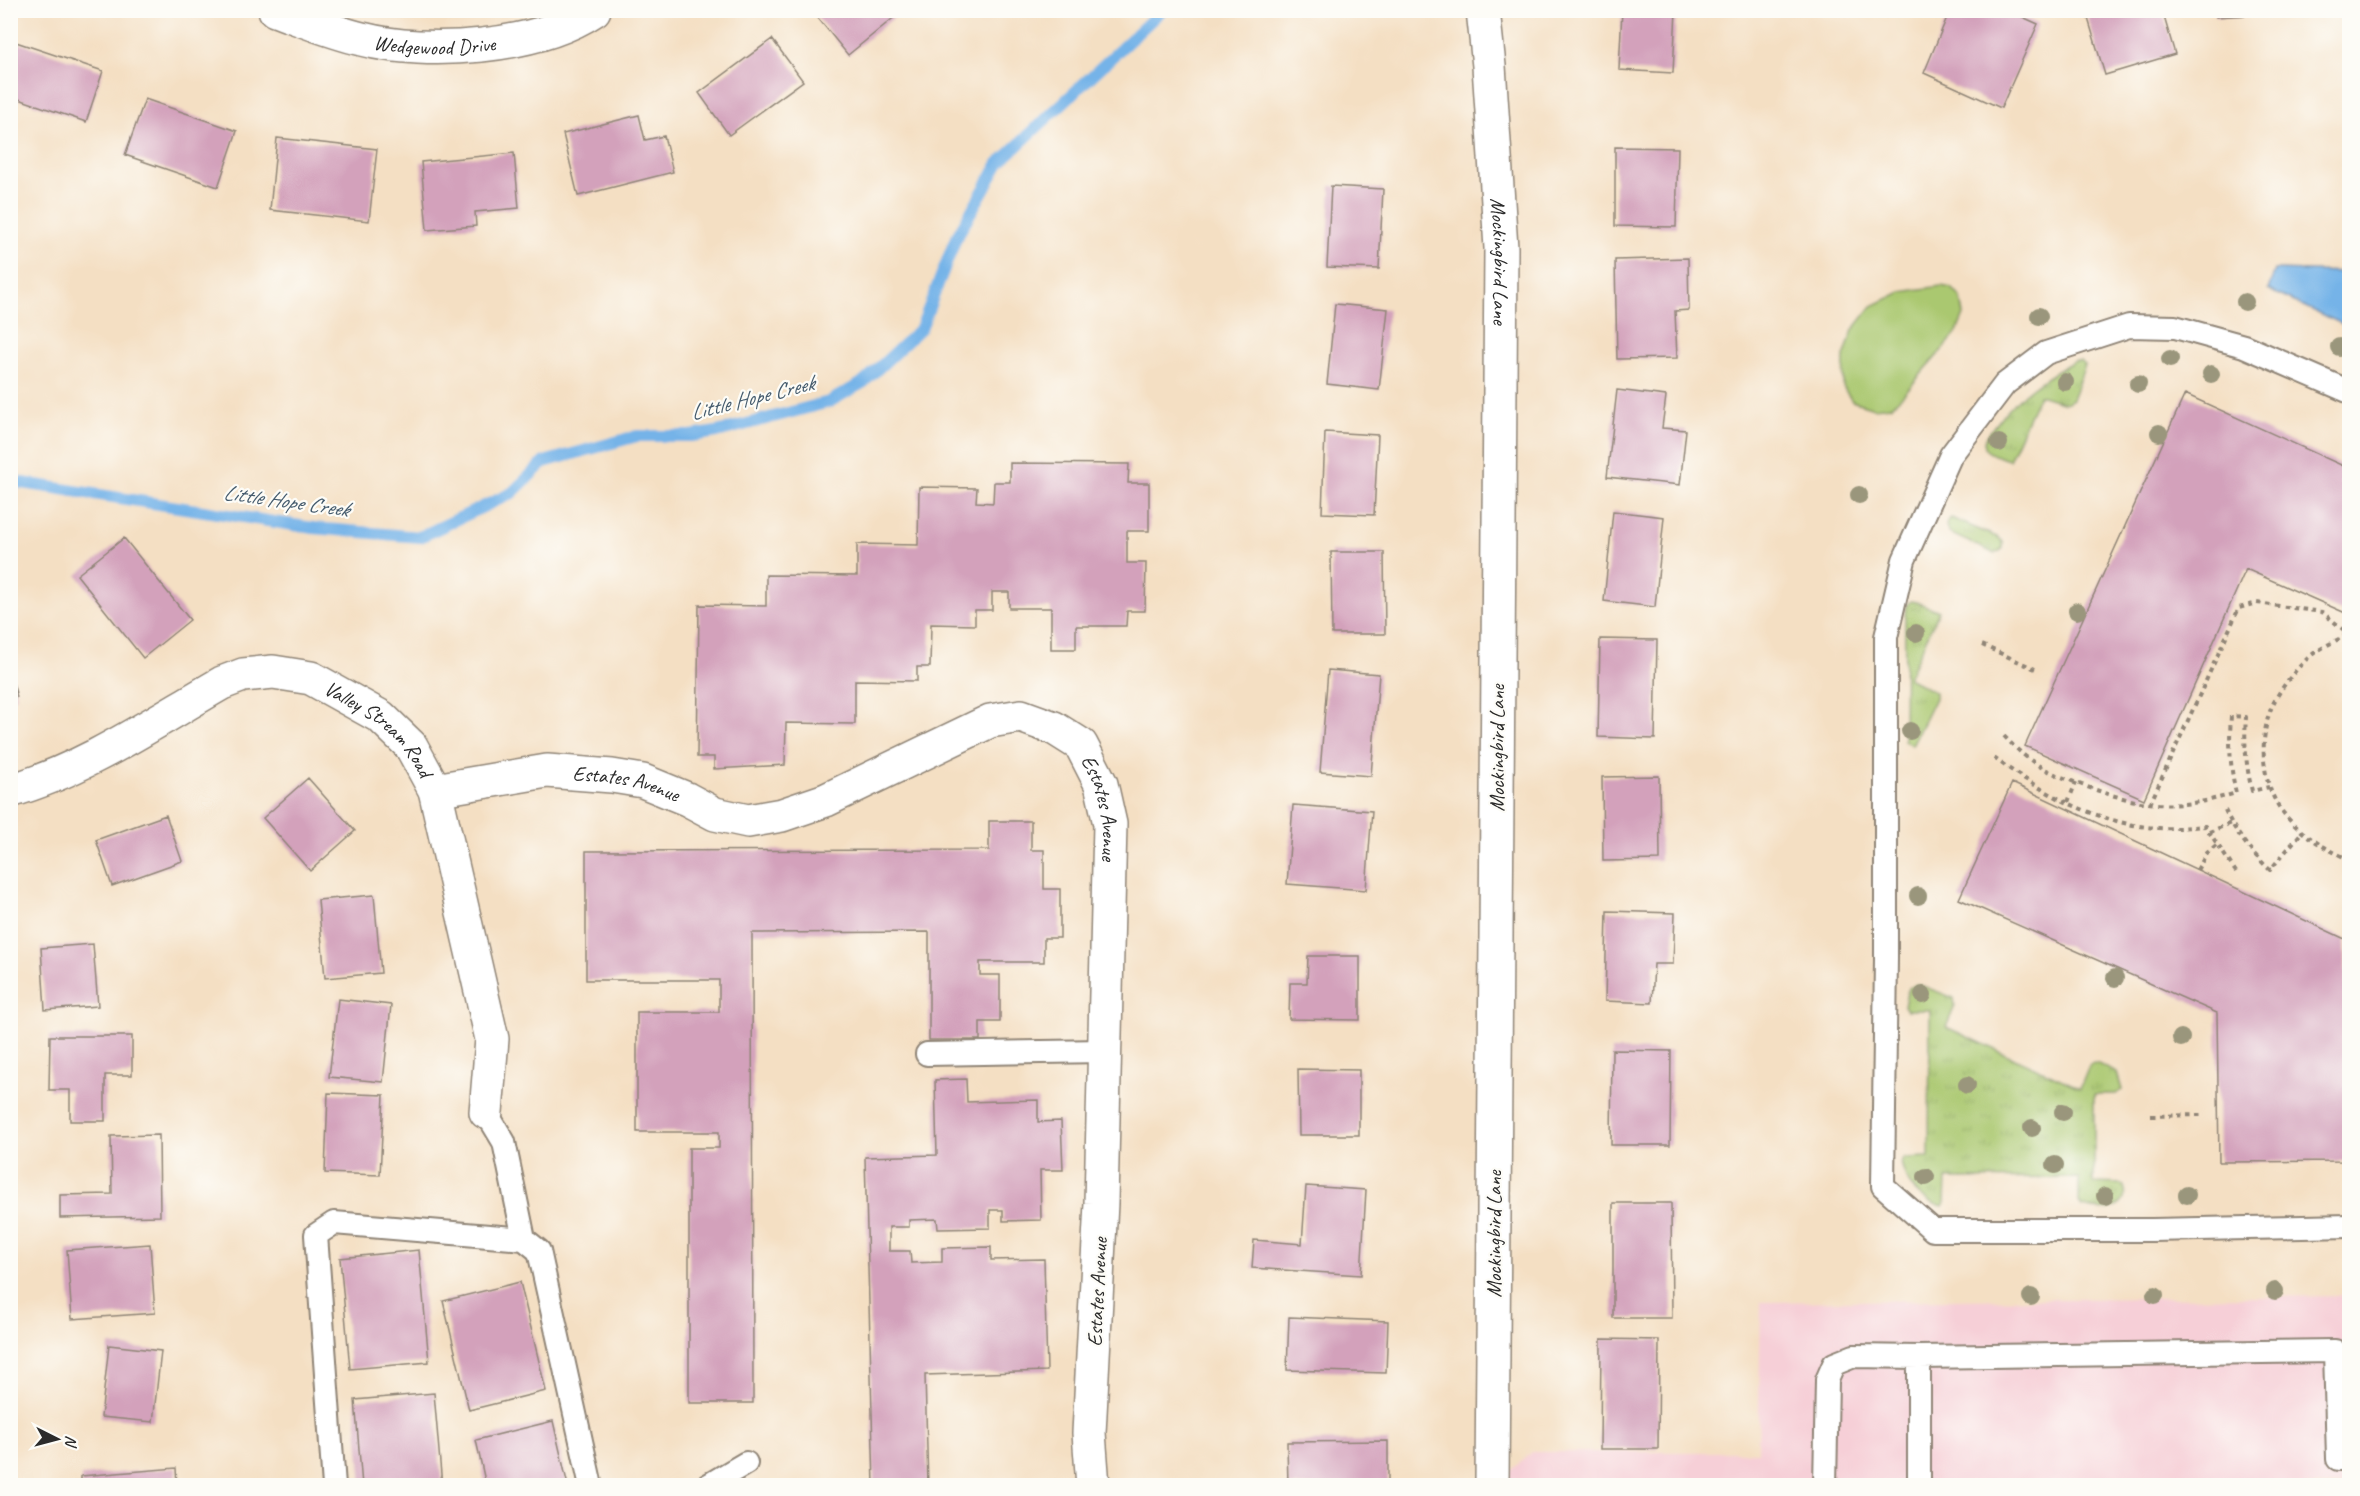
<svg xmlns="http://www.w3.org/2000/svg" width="2360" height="1496" font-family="Caveat,sans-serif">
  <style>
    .built { fill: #f6cfd7 }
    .grass { fill: url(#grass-tufts); stroke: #6a7a4e; stroke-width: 1.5 }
    .park { fill: #aac870; stroke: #6a7a4e; stroke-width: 1.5 }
    .water { fill: #75b3e8; stroke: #506f8a; stroke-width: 1.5 }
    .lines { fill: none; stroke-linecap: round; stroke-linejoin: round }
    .stream { stroke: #75b3e8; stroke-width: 12 }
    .building { fill: #d3a1bb }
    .lane-casing { stroke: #908577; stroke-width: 26 }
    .street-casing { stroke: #908577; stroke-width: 36 }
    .path { stroke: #908577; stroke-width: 4; stroke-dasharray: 4.5 4.5; stroke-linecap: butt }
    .lane { stroke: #fff; stroke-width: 22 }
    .street { stroke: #fff; stroke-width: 33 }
    .tree { fill: #9a967b }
    .labels { text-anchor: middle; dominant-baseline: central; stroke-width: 4.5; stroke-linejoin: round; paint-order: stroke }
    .street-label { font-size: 21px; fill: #2b2b2b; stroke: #fdfcf7 }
    .water-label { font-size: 22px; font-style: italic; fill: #455b6d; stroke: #fdfcf7 }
  </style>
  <defs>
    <pattern id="grass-tufts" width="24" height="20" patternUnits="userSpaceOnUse" patternTransform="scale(1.5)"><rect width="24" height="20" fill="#aac870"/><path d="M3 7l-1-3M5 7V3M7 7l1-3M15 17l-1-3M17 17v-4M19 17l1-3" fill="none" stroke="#92ac61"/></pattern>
  </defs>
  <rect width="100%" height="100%" fill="#fdfcf7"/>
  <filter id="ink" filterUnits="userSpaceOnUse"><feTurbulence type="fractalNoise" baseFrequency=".0167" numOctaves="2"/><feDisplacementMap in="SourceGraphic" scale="12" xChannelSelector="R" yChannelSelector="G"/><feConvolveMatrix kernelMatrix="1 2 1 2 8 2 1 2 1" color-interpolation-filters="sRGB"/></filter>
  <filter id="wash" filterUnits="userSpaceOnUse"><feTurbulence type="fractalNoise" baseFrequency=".008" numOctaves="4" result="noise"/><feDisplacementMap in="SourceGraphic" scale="24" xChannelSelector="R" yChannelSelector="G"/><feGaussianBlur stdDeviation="1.35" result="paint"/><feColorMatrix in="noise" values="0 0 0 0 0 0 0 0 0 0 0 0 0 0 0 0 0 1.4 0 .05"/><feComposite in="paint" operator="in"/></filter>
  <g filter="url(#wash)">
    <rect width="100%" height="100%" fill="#f4dfc3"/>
    <path class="built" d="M 2349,1296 L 2349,1485 L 1494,1486 L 1532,1452 L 1758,1452 L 1761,1302 Z"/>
    <path class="grass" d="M 2074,361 L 2080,361 L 2085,365 L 2072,399 L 2065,403 L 2039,395 L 2009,460 C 2002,458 1987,454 1984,447 C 1982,440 1990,432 1994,426 C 2015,397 2043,378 2074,361 Z
      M 1951,518 L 1999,538 L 2003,542 L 2003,548 L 2000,552 L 1993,553 L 1949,533 C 1945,527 1945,523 1951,518 Z
      M 1910,601 L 1916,602 L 1939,611 L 1908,678 L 1935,692 L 1935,698 L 1912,745 L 1904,741 L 1905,616 L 1906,606 Z
      M 1917,984 L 1954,998 L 1955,1006 L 1946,1027 L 2080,1088 L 2090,1064 L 2096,1063 L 2117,1073 L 2122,1090 L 2116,1094 L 2094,1094 L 2094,1183 L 2122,1184 C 2134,1212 2101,1212 2082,1207 L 2079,1202 L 2079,1178 L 1946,1179 L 1945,1202 L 1943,1206 C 1923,1204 1904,1182 1901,1162 L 1905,1158 L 1929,1157 L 1930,1010 L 1907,1010 L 1904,1006 L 1908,988 Z"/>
    <path class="park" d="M 1941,286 L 1952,288 L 1961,298 L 1964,315 L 1956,334 L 1903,395 L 1890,406 L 1874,408 L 1852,401 L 1843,387 L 1844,357 L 1853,330 L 1872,306 L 1901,292 Z"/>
    <path class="water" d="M 2275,270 L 2349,272 L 2349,327 L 2268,290 Z"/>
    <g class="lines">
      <path class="stream" d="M 10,481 L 313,528 L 420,537 L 512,493 L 544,462 L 637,436 L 691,436 L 717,432 L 829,402 L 864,382 L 921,328 L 956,238 L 999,163 L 1162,10"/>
    </g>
    <g id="blocks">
      <path class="building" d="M 816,10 L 903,10 L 848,55 L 813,12 Z
        M 1622,10 L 1676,10 L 1673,73 L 1619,70 Z
        M 1950,10 L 2007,10 L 2038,24 L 2001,108 L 1924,73 Z
        M 2102,10 L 2162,10 L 2175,54 L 2105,75 L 2087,15 Z
        M 2215,10 L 2303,10 L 2303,12 L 2216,17 Z
        M 772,39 L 803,81 L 729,135 L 699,93 Z
        M 10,40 L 103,71 L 86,122 L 10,96 Z
        M 145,99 L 237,131 L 218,187 L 125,155 Z
        M 639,115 L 645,140 L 664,136 L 673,172 L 578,196 L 563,134 Z
        M 277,138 L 377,149 L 369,221 L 270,210 Z
        M 1615,147 L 1678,148 L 1676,227 L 1615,226 Z
        M 514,153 L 519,208 L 475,212 L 476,226 L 427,230 L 421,162 Z
        M 1331,186 L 1383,189 L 1379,269 L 1327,267 Z
        M 1688,258 L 1689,310 L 1675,311 L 1677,358 L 1617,359 L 1615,260 Z
        M 1335,304 L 1388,309 L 1379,390 L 1327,384 Z
        M 1617,390 L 1666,396 L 1662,428 L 1686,430 L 1680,485 L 1607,477 Z
        M 2185,394 L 2350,469 L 2350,615 L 2246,569 L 2144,799 L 2025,746 Z
        M 1325,432 L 1378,435 L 1374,515 L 1322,513 Z
        M 1010,463 L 1129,464 L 1128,483 L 1149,483 L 1149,531 L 1127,531 L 1127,563 L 1146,563 L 1145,611 L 1127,611 L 1126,626 L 1076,626 L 1076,649 L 1051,649 L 1051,608 L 1009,608 L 1009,592 L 992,592 L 992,610 L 975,610 L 975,625 L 931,624 L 930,667 L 917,667 L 917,681 L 855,680 L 855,724 L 786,723 L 785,765 L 714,769 L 714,757 L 697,757 L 699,605 L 766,606 L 766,575 L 857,576 L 857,544 L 918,545 L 919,487 L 977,488 L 976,502 L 993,503 L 994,482 L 1010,482 Z
        M 1613,511 L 1664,517 L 1655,607 L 1604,601 Z
        M 124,538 L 190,620 L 143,658 L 77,575 Z
        M 1331,552 L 1384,552 L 1385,634 L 1332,634 Z
        M 1600,639 L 1657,640 L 1655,739 L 1598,737 Z
        M 1328,670 L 1379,674 L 1371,776 L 1320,772 Z
        M 10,672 L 17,697 L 10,699 Z
        M 1659,776 L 1660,860 L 1603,861 L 1602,777 Z
        M 308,778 L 355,831 L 310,871 L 263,818 Z
        M 2012,783 L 2345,939 L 2349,1161 L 2219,1162 L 2217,1013 L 1959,899 Z
        M 1293,805 L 1372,811 L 1366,890 L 1287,884 Z
        M 166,815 L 182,861 L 112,886 L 96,840 Z
        M 989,821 L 1031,821 L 1031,850 L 1044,850 L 1044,889 L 1060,889 L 1060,938 L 1044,938 L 1044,962 L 980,962 L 980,975 L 1000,975 L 1000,1022 L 980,1022 L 980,1040 L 929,1040 L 929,932 L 752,933 L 753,1403 L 689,1403 L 689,1148 L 719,1148 L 719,1132 L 637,1132 L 637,1012 L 719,1012 L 719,980 L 586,980 L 586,851 L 989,850 Z
        M 374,895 L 381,973 L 325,978 L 318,900 Z
        M 1607,911 L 1675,913 L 1673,964 L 1654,964 L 1652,1003 L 1605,1001 Z
        M 93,944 L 98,1006 L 45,1010 L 41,948 Z
        M 1308,956 L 1360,956 L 1360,1020 L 1289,1019 L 1290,983 L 1307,983 Z
        M 338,999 L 391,1005 L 383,1082 L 329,1077 Z
        M 50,1036 L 132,1036 L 132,1075 L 105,1075 L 105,1121 L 70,1121 L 70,1090 L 49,1090 Z
        M 1612,1050 L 1671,1051 L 1670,1145 L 1611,1145 Z
        M 1298,1069 L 1359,1070 L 1359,1135 L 1299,1135 Z
        M 966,1079 L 967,1102 L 1038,1100 L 1038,1122 L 1061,1121 L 1063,1170 L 1040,1170 L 1041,1220 L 1003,1221 L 1003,1210 L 990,1210 L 990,1228 L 938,1229 L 937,1219 L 909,1220 L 909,1227 L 889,1227 L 889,1251 L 910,1251 L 911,1263 L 942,1262 L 942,1248 L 991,1247 L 991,1260 L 1044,1259 L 1047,1371 L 925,1375 L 928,1486 L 874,1486 L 865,1157 L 937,1155 L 935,1080 Z
        M 328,1093 L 384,1095 L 380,1175 L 325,1173 Z
        M 159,1135 L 160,1216 L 60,1218 L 60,1195 L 112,1194 L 111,1136 Z
        M 1306,1186 L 1366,1190 L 1361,1275 L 1252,1268 L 1254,1240 L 1302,1244 Z
        M 1613,1203 L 1671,1203 L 1672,1318 L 1613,1318 Z
        M 150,1244 L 155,1313 L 72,1319 L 67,1250 Z
        M 419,1250 L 429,1362 L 350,1369 L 340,1258 Z
        M 520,1282 L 546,1391 L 469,1410 L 443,1301 Z
        M 1289,1317 L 1388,1321 L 1386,1373 L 1287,1370 Z
        M 1601,1339 L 1659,1340 L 1658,1449 L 1600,1449 Z
        M 109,1345 L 161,1351 L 153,1422 L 101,1417 Z
        M 434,1393 L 442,1486 L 362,1486 L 355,1400 Z
        M 553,1421 L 568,1486 L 486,1486 L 476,1440 Z
        M 1388,1441 L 1388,1486 L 1288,1486 L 1287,1442 Z
        M 176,1468 L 177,1486 L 81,1486 L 81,1476 Z"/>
    </g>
  </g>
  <g filter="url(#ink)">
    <use href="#blocks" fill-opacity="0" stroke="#908577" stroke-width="1.5"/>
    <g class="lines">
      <defs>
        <path id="lane" d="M 2350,392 L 2244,346 L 2175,327 L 2129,326 L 2046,353 L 2005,384 L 1951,455 L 1904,560 L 1886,637 L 1886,958 L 1883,1186 L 1933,1230 L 2152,1230 L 2350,1226
          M 927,1054 L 1105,1051
          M 486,1112 L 504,1142 L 524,1239
          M 1919,1357 L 1919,1486
          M 334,1486 L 316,1235 L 334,1223 L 524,1239 L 539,1251 L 591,1486
          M 707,1486 L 746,1463
          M 1825,1486 L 1827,1380 L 1834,1364 L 1854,1356 L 1919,1357 L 2335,1351 L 2338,1459 L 2350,1459"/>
        <g id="street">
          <path id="s1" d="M 275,10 C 303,20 332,32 362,39 C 427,56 537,48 594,10"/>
          <path id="s2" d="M 1483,10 L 1489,66 L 1501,248 L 1492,1486"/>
          <path id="s3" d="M 435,790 L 547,771 L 612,776 L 643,781 L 687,799 L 715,814 L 748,821 L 782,815 L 826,800 L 990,721 L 1021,716 L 1054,728 L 1081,745 L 1101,784 L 1110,824 L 1101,1203 L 1089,1433 L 1093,1486"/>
          <path id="s4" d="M 10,791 C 86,769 154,722 222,683 L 243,675 L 273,672 L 311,678 L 381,717 L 411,746 L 435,790 L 492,1039 L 486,1112"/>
        </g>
      </defs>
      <use href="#lane" class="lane-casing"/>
      <use href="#street" class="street-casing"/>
      <path class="path" d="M 2347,634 C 2335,642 2319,648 2308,658 C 2294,671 2280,689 2272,706 C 2258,740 2261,788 2286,816 C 2303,836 2326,849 2350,860
        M 1982,645 L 2035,669
        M 2004,736 C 2031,765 2046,771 2082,785 C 2139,806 2176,812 2236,793 C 2230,767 2229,743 2231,716 L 2246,717 C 2244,743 2246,766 2252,791 L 2269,787
        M 1994,758 C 2041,792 2099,825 2159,828 C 2174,829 2190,827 2205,826 L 2236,872
        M 2068,802 L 2076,782
        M 2150,804 L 2239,608 L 2257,603 L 2322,612 L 2350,635
        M 2225,810 C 2236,834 2251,852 2270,870 L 2302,832
        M 2209,832 L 2231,823
        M 2197,870 L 2207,853 L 2216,845
        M 2151,1116 L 2201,1115"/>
      <use href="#lane" class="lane"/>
      <use href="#street" class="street"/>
    </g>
    <g class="tree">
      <circle cx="2245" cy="302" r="9"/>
      <circle cx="2039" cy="316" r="9"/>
      <circle cx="2339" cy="347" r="9"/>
      <circle cx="2170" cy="359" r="9"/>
      <circle cx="2211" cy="374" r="9"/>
      <circle cx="2065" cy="382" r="9"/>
      <circle cx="2138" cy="384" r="9"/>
      <circle cx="2159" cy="433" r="9"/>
      <circle cx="1999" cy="443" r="9"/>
      <circle cx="1859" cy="495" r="9"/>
      <circle cx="2077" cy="611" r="9"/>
      <circle cx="1916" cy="633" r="9"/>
      <circle cx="1910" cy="731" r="9"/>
      <circle cx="1918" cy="896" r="9"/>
      <circle cx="2115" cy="978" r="9"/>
      <circle cx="1923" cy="995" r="9"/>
      <circle cx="2181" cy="1038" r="9"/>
      <circle cx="1967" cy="1085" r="9"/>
      <circle cx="2063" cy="1112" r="9"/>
      <circle cx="2032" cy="1128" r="9"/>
      <circle cx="2055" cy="1165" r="9"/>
      <circle cx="1926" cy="1177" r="9"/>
      <circle cx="2187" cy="1195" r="9"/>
      <circle cx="2105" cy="1196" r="9"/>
      <circle cx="2275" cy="1291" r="9"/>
      <circle cx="2155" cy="1295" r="9"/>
      <circle cx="2031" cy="1297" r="9"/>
    </g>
  </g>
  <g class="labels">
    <g class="street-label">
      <text stroke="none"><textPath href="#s1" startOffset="165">Wedgewood Drive</textPath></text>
      <text stroke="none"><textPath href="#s2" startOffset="252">Mockingbird Lane</textPath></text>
      <text stroke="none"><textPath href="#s4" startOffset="416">Valley Stream Road</textPath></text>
      <text transform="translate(1497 748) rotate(-90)">Mockingbird Lane</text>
      <text stroke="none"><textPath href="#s3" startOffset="194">Estates Avenue</textPath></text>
      <text stroke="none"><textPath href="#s3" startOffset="752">Estates Avenue</textPath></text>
      <text transform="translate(1494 1234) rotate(-90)">Mockingbird Lane</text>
      <text transform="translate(1097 1292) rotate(-87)">Estates Avenue</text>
    </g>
    <g class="water-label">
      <text transform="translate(752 398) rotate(-14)">Little Hope Creek</text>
      <text transform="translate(286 501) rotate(8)">Little Hope Creek</text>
    </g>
  </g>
  <rect width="2360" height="1496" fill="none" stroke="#fdfcf7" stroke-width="36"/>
  <g transform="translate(57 1439) rotate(96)" stroke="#fdfcf7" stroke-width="4.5" paint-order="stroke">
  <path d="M0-4.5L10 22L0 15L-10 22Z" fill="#2b2b2b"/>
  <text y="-9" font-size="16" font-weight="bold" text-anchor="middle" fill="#2b2b2b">N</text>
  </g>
</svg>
